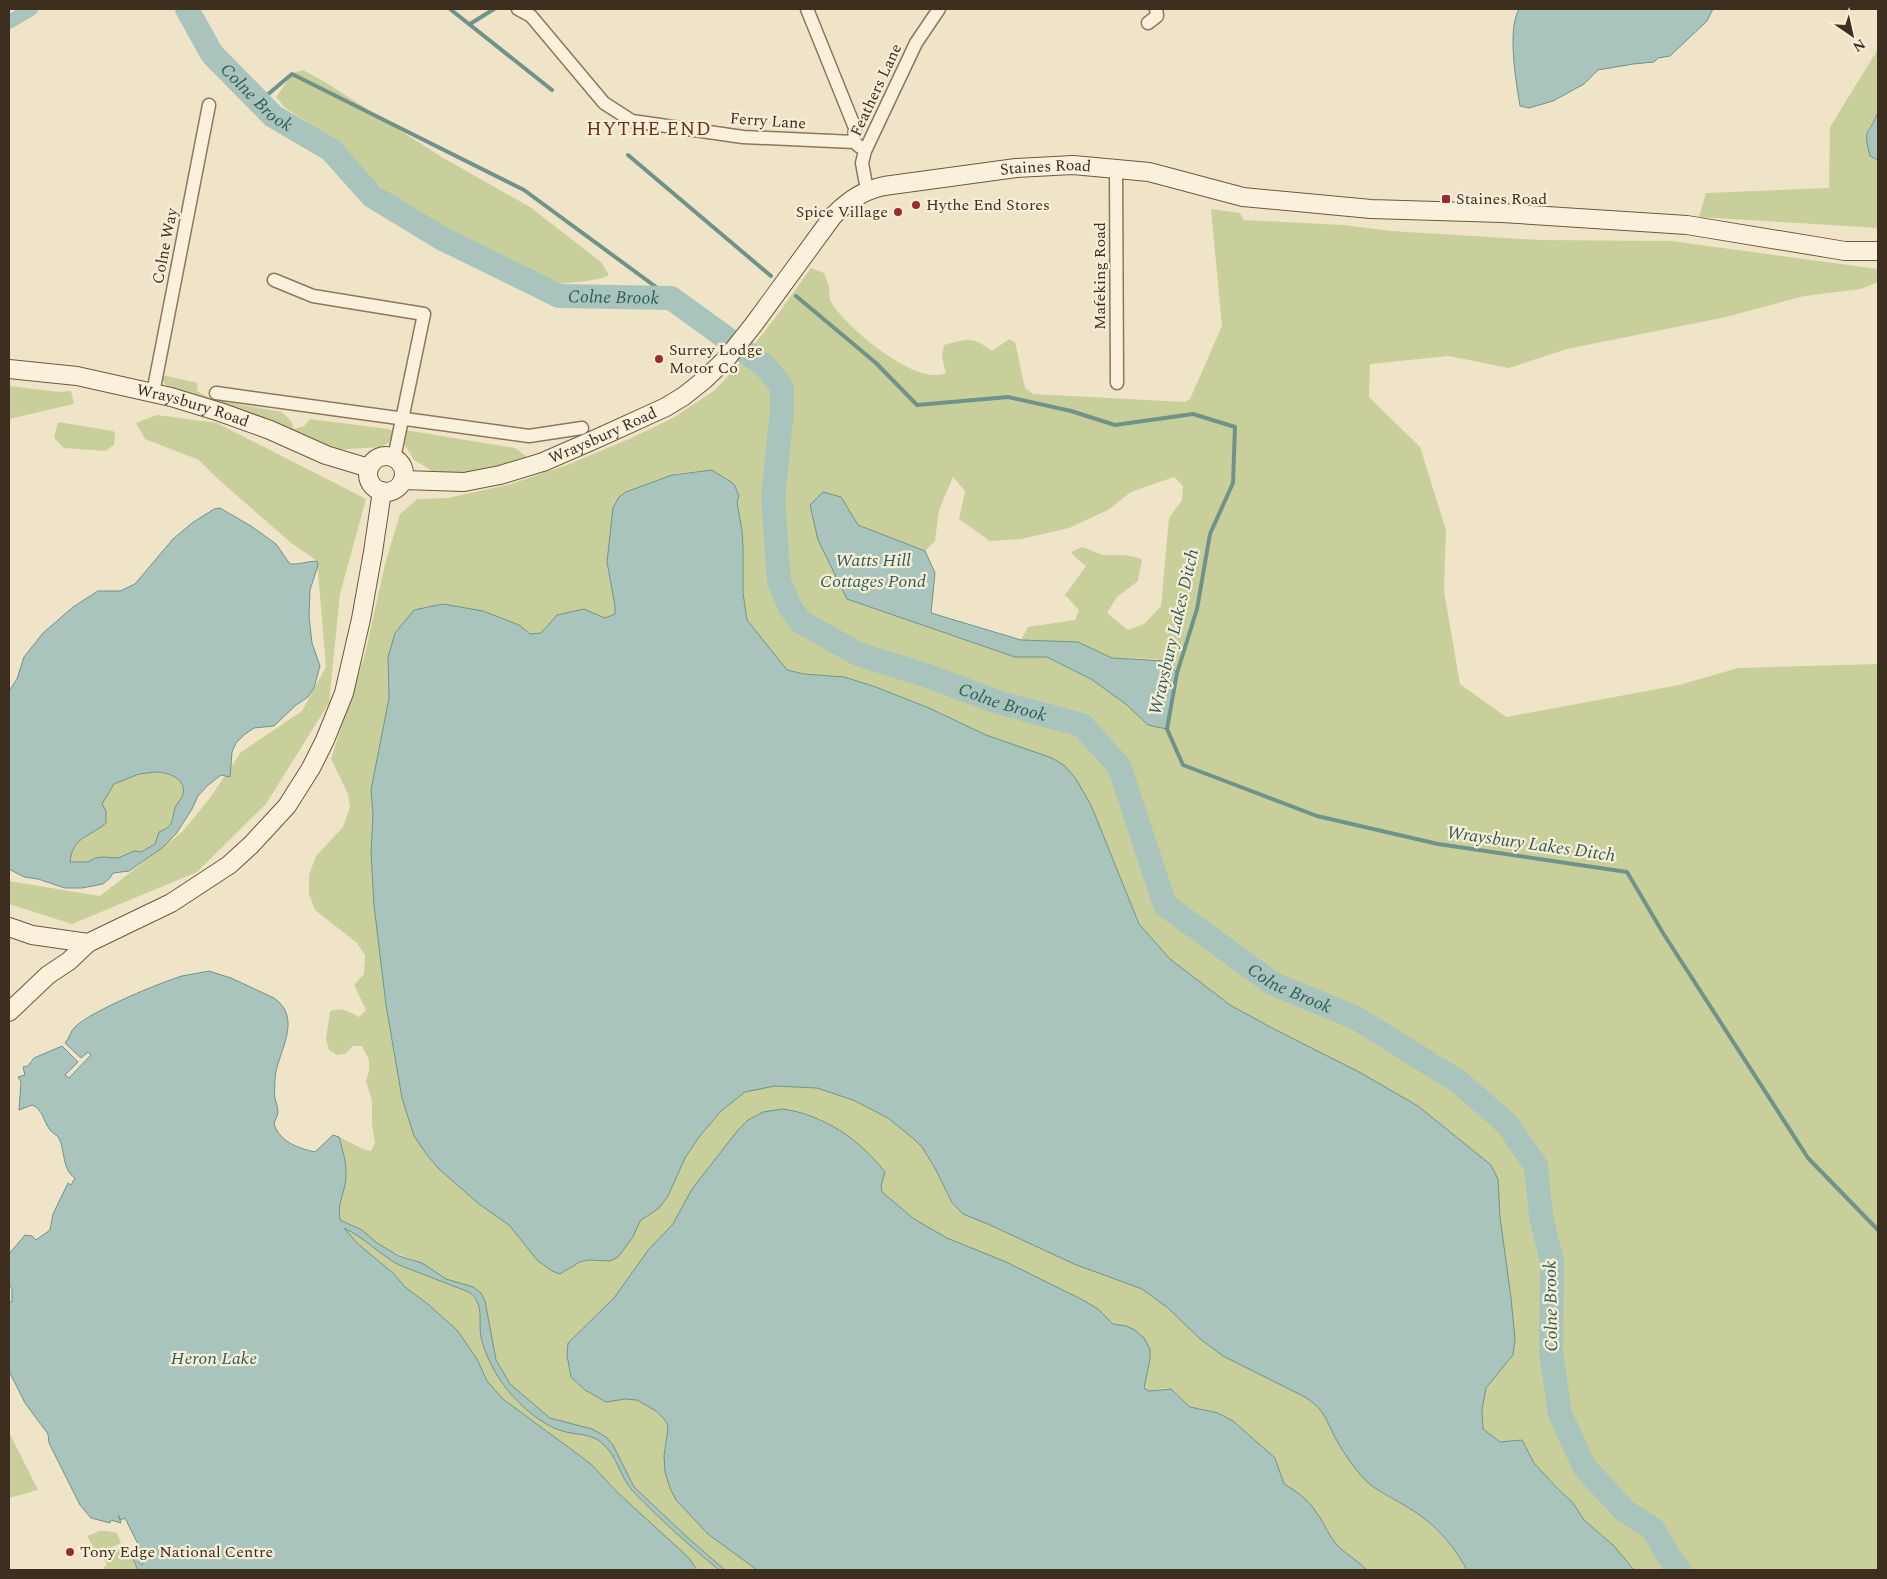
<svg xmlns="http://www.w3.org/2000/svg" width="1887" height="1579" font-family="Spectral,serif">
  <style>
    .green { fill: #c9cf9b; fill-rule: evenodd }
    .water { fill: #a9c4bc; stroke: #6f938a; fill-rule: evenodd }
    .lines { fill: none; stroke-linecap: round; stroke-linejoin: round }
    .stream { stroke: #6f938a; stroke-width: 4 }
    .canal { stroke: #a9c4bc; stroke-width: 14 }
    .river { stroke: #a9c4bc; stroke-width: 24 }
    .street-casing { stroke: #8d765c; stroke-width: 15 }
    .secondary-casing { stroke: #6f573f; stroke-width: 20 }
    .street { stroke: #faf1dc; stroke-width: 12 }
    .secondary { stroke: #faf1dc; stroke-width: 18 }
    .poi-dot { fill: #9e2a2b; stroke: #f7eed8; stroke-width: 2 }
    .labels { text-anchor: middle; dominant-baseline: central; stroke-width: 4.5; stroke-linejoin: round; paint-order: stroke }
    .street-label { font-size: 16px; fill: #3d2e20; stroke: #f7eed8 }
    .poi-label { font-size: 16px; fill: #3d2e20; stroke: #f7eed8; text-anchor: start }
    .water-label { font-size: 18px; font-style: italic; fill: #2f5d5a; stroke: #f7eed8 }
    .quarter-label { font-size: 19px; letter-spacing: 1px; fill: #6b2e1e; stroke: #f7eed8 }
  </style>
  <rect width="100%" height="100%" fill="#f0e4c8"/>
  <path class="green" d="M 1878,49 L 1878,112 L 1874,123 L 1867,131 L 1874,159 L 1878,160 L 1878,228 L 1699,217 L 1706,193 L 1829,188 L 1830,127 Z
    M 303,70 L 325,82 L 440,156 L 530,207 L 601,262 L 609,275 C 602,281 555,285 544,283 C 535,282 527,279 518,275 L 413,216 L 313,126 L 284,107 L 276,97 L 293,73 Z
    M 1211,209 L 1240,213 L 1244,220 L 1343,225 L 1391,231 L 1540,240 L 1671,241 L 1878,269 L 1878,282 L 1861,289 L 1804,296 L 1726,317 L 1567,349 L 1509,368 L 1449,356 L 1370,364 L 1369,397 L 1420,447 L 1446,530 L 1444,591 L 1460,684 L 1506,717 L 1679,685 L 1738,668 L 1878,664 L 1878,1570 L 1634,1570 L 1614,1546 L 1584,1520 L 1573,1503 L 1556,1487 L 1534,1463 L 1522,1440 L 1500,1442 L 1483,1429 L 1482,1410 L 1486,1388 L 1509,1360 L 1511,1298 L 1500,1217 L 1498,1179 L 1491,1165 L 1418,1106 L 1230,1005 L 1170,959 L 1139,924 L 1091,805 L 1076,779 L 1065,766 L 986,735 L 929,708 L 873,686 L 844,677 L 804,674 L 787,670 L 747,620 L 743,593 L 742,531 L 737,502 L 739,496 L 734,484 L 712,470 L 678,473 L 626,492 L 619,497 L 607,562 L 615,606 L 615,614 L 605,618 L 584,609 L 557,615 L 541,633 L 530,634 L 519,625 L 388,657 L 389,698 L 371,790 L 373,814 L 371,853 L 374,905 L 386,1005 L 402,1098 L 414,1136 L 427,1155 L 439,1169 L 479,1204 L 509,1225 L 537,1260 L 563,1273 C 583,1259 586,1260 610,1261 L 633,1237 L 640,1221 L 659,1208 L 668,1196 L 685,1158 L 699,1137 L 721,1111 L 745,1092 L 758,1088 L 775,1086 L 817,1088 L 853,1100 L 888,1118 L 914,1139 L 922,1147 L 935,1168 L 951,1203 L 963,1214 L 990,1225 L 1074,1264 L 1142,1289 L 1168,1308 L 1199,1338 L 1223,1356 L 1306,1397 C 1332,1415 1329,1433 1346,1456 C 1354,1466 1367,1482 1377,1490 C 1385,1496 1395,1500 1404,1505 C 1433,1522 1451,1541 1467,1570 L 1367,1570 C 1359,1562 1349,1556 1340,1548 C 1329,1538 1325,1523 1316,1512 C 1308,1499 1297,1492 1284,1484 L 1275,1458 L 1233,1421 L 1218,1413 L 1190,1407 L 1175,1392 L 1166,1388 L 1149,1391 L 1144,1388 L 1150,1359 L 1126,1326 L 1113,1325 L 1098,1309 L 1081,1299 L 1006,1262 L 947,1238 L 914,1219 L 882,1192 L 881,1186 L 885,1172 C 866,1147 845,1134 819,1118 L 714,1163 L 692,1189 L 673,1224 L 649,1249 L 614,1298 L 568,1343 L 567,1355 L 571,1377 L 585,1390 L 606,1402 L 625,1399 L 638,1400 L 656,1411 L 663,1418 L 667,1423 L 668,1429 L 664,1456 L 694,1517 L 708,1534 L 757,1570 L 725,1570 L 687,1537 L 634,1487 L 613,1445 L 592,1429 L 550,1418 L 510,1384 L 496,1360 L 485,1301 C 477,1285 462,1286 447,1279 C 437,1275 430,1267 421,1263 C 405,1256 394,1254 379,1244 C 363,1234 359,1227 340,1220 C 337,1200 345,1194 346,1177 C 347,1164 342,1149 339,1137 C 352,1142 356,1148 371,1151 L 375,1143 L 372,1124 L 372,1101 L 366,1081 L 369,1071 L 369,1060 L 362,1046 L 353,1046 L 345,1054 L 337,1055 L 329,1050 L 326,1039 L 330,1011 C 342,1007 348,1011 359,1017 L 366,1010 L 354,985 L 364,974 L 365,955 L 357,943 L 315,910 L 309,894 L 309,875 L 316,856 L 343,827 L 350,807 L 348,794 L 331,759 L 365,654 L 385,564 L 400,514 L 417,499 L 448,498 L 511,484 L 567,465 L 629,439 L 673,418 L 715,390 L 740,363 L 778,314 L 811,268 L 824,273 C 825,277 828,283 829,287 C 830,293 828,297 831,302 C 846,327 916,387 946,373 L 942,357 L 944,345 C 967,339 972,336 992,351 L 1009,339 L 1015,342 L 1025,388 L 1033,394 L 1185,402 L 1190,399 L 1222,326 ZM 953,477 L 965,491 L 959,519 L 990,541 L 1021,539 L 1069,528 L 1108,510 L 1131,492 L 1174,477 L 1183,486 L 1182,500 L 1169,518 L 1161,606 L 1144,624 L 1128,630 L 1107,613 L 1117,597 L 1138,581 L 1142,559 L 1126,555 L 1103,555 L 1082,547 L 1071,552 L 1075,557 L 1086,566 L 1065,595 L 1079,610 L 1075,620 L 1028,627 L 1021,640 L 1078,642 L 1112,658 L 1157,659 L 1177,673 L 1172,700 L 1148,725 L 1127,705 L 1091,679 L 1047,657 L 1015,657 L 847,599 L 841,497 L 858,525 L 925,551 L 935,541 L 939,510 Z
    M 162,375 L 198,383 L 197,391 L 214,400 L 282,412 L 291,421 L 294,429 L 304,426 L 310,419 L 389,429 L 393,431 L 393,435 L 389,442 L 382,447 L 332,450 L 171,389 L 163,382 Z
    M 9,386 L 60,392 L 71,391 L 74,404 L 9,419 Z
    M 157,415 L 217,423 L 366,499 L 340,594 L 329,703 L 266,804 L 197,872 L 72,924 L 9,904 L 9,881 L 100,896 L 182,832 L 210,798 L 241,752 L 302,711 L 326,667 L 317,561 L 290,542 L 218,479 L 199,460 L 145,439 L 136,423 Z
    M 58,422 L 113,431 L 115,433 L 114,445 L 105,451 L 64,448 L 54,438 Z
    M 405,430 L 515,448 L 530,459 L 472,475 L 432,471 L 414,460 L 404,444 Z
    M 156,772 C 168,772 187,779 183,794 C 182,799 177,803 175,808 C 171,822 174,826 159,832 L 155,844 L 141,852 L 134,851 L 118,858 L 103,857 L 95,858 L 88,862 L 69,862 C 72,843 82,837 99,829 C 100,822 100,813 101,806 C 106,780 134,774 156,772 Z
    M 342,1227 C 364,1237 379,1254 399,1265 L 469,1292 C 485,1304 478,1320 481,1337 C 485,1355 495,1374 506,1388 C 520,1406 544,1427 566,1432 C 579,1435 592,1434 602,1443 C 617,1455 620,1477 632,1490 C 659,1519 689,1545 719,1570 L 697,1570 L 695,1566 L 618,1493 L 591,1464 L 503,1399 L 487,1381 L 477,1359 L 457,1330 L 429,1305 L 405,1287 L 394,1274 L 357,1243 Z
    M 9,1432 L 38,1490 L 9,1498 Z
    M 100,1531 L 107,1531 L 117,1533 L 121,1543 L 97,1554 L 87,1536 Z
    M 126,1547 L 138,1570 L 105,1570 L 103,1567 L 107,1565 L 102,1555 Z"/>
  <path class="water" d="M 1519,9 L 1713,9 L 1707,21 L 1670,56 L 1658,58 L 1654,62 L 1633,64 L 1598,70 L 1584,84 L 1553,101 L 1529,108 L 1520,106 C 1516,81 1507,30 1519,9 Z
    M 1878,112 L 1878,160 L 1870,156 C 1862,126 1869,136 1878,112 Z
    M 712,470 L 734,484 L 739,496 L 737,502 L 742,531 L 743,547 L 743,593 L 747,620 L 787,670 L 804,674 L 844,677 L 873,686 L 929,708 L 986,735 L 1052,758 L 1065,766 L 1076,779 L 1091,805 L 1139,924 L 1170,959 L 1230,1005 L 1274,1029 L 1359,1072 L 1418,1106 L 1491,1165 L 1498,1179 L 1500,1217 L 1511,1298 L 1515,1339 L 1513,1355 L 1486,1388 L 1482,1410 L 1483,1429 L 1500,1442 L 1522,1440 L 1534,1463 L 1556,1487 L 1573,1503 L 1584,1520 L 1614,1546 L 1634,1570 L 1467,1570 C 1451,1541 1433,1522 1404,1505 C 1390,1497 1377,1491 1365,1480 C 1354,1468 1344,1454 1336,1439 C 1325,1419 1326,1411 1305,1397 L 1223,1356 L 1199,1338 L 1168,1308 L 1142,1289 L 1074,1264 L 990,1225 L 963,1214 L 952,1203 L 935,1168 L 922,1147 L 914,1139 L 888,1118 L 853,1100 L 817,1088 L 775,1086 L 745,1092 L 721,1111 L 699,1137 L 685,1158 L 668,1196 L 659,1208 L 640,1221 L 633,1237 L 618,1257 L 610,1261 L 589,1260 L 580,1262 L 560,1274 L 552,1271 L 537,1260 L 509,1225 L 479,1204 L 439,1169 L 427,1155 L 414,1136 L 402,1098 L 386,1005 L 374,905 L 371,853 L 373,814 L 371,790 L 389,698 L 388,657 L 395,633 L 414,610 L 443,604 L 483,611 L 519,625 L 530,634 L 541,633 L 557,615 L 584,609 L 605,618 L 615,614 L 615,606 L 607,562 L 613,508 L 619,497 L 626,492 L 672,475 Z
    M 823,492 L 841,497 L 858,525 L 925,551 L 935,573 L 931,613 L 1021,640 L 1078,642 L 1112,658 L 1166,661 L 1177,673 L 1167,729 L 1148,725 L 1127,705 L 1091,679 L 1047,657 L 1015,657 L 847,599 L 818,540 L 810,505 Z
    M 220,508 L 251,526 L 276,544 L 290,564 C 299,565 308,561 317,561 L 318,565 L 310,590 L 309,617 L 312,643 L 320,666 L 314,688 L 308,697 L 296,705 L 274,726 L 254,728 L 245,734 L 236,743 L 232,752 L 230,777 L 221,775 L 207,786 L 198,796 L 192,809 L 176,834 L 162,848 L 129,871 L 113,873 L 110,878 L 103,884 L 82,888 L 65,888 L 38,879 L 24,877 L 9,869 L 9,691 L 17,679 L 24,657 L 43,633 L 73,607 L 98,591 L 120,591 L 135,584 L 173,539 L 192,523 L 214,509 ZM 156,772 C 168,772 187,779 183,794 C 182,799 177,803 175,808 C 171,822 174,826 159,832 L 155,844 L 141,852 L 134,851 L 118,858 L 103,857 L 95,858 L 88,862 L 70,862 C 72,837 90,837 106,823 L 106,811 L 102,804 L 114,784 L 139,774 Z
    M 209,971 L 231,978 L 274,998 C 304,1019 277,1053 275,1078 C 275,1084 274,1092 275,1098 C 278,1110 280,1111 274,1123 C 279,1142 298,1148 315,1152 L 333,1135 L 339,1137 C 342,1149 347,1163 346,1177 C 345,1194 337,1201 340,1220 L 362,1230 L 377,1243 L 399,1256 L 422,1263 L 446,1279 L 473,1287 L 481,1293 L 485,1301 L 496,1360 L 510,1384 L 550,1418 L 592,1429 L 606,1437 L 613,1445 L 634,1487 L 687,1537 L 725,1570 L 719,1570 C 689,1545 659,1519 632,1490 C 620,1477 617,1455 602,1443 C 592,1434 579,1435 566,1432 C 544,1427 520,1406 506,1388 C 495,1374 485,1355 481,1337 C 478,1320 485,1304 469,1292 L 399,1265 C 379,1254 365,1238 344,1228 L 357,1243 L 394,1274 L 405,1287 L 429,1305 L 457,1330 L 477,1359 L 487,1381 L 503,1399 L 591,1464 L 618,1493 L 689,1558 L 697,1570 L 138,1570 L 130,1552 L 134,1550 L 141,1565 L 143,1564 L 139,1554 L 142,1552 L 125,1518 L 121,1520 L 118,1515 L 121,1523 L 111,1520 L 110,1523 L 91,1518 L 80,1505 L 49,1443 L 48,1434 L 25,1403 L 9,1371 L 9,1298 L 9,1302 L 12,1302 L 12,1289 L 9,1286 L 9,1254 L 25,1235 L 32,1236 L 36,1240 L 50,1230 L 53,1214 L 68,1183 L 71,1185 L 75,1178 C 62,1170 65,1150 59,1138 C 57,1135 52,1133 50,1130 C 43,1121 43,1109 32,1105 L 19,1110 L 21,1082 L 18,1077 L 25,1075 L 23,1067 L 28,1066 L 34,1058 L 62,1046 L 78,1062 L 65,1075 L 69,1078 L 91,1055 L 88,1052 L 81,1058 L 65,1043 C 70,1038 70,1031 75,1027 C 91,1011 159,983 182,976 C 191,974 200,973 209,971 Z
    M 783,1109 C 824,1115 859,1139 885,1172 L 881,1186 L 882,1192 L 914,1219 L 947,1238 L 1006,1262 L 1081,1299 L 1098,1309 L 1113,1324 L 1126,1326 L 1135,1330 L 1144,1338 L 1150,1349 L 1150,1359 L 1144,1388 L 1149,1391 L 1171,1389 L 1190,1407 L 1218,1413 L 1233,1421 L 1275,1458 L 1284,1484 C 1297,1492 1308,1499 1316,1512 C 1325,1523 1329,1538 1340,1548 C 1349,1556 1359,1562 1367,1570 L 757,1570 L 708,1534 L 676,1500 L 670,1488 L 665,1472 L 664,1456 L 668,1429 L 667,1423 L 663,1418 L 656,1411 L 637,1400 L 625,1399 L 606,1402 L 585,1390 L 571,1377 L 567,1355 L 568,1343 L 614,1298 L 649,1249 L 673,1224 L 692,1189 L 738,1130 L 748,1120 L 763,1112 Z"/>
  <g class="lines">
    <path class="stream" d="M 450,9 L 552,90
      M 470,24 L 494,9
      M 260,101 L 292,74 L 524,190 L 671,298
      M 628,155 L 771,276
      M 796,296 L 876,363 L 917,405 L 1008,397 L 1071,411 L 1115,425 L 1193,414 L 1235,427 L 1233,483 L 1210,534 L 1197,609 L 1177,673 L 1167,729 L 1183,765 L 1317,816 L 1438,844 L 1627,872 L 1663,933 L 1808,1158 L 1878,1230"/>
    <path class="canal" d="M 9,22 L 31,9"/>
    <path class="river" id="s1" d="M 187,9 L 212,54 L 273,116 L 331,150 L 372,196 L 441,238 L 559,296 L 671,298 L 765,366 L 782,387 L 782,411 L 773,498 L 779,581 L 790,607 L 801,622 L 858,654 L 928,676 L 997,702 L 1082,725 L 1119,766 L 1165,905 L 1272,983 L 1358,1019 L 1459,1082 L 1507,1124 L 1536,1166 L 1541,1216 L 1552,1262 L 1551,1352 L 1560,1414 L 1585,1468 L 1625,1511 L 1653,1529 L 1668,1555 L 1679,1570"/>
    <defs>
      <path id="street" d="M 518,9 L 531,16 L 604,103 L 632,121 L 743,137 L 854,142
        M 807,9 L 855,128 L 854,142 L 860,147
        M 1148,23 L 1157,16 L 1156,9
        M 1116,168 L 1117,383
        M 867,190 L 862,163 L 865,151 L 916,43 L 939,9
        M 274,280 L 313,296 L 424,314 L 394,458
        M 153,393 L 209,105
        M 216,393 L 529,436 L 582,428"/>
      <g id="secondary">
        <path id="s2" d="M 9,369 L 77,376 L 171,397 L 220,412 L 270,430 L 326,455 L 369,468"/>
        <circle cx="386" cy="474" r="18"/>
        <path id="s3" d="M 403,480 L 464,482 L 500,475 L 543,462 L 598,438 L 666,407 L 684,396 L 704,380 L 727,358 L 754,324 L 833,216 C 849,200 862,191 884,186 L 1016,168 L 1073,165 L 1149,172 L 1243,197 L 1371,209 L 1502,213 L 1687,225 L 1845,251 L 1878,251"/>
        <path d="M 9,927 L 32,935 L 88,943"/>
        <path d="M 9,1012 L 48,975 L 69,961 L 88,943 L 171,903 L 229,865 L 251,845 L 287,806 L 311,768 L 325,740 L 344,693 L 361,619 L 373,552 L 382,491"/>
      </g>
    </defs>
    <use href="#street" class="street-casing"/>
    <use href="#secondary" class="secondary-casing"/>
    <use href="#street" class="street"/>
    <use href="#secondary" class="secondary"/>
  </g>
  <g class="poi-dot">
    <rect x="1441" y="194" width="10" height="10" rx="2.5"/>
    <circle cx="916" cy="205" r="5"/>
    <circle cx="898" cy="212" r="5"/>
    <circle cx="659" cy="359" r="5"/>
    <circle cx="70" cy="1552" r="5"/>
  </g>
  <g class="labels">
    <g class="street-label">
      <text transform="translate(876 90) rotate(-65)">Feathers Lane</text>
      <text transform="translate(768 121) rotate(4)">Ferry Lane</text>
      <text stroke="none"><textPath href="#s3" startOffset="756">Staines Road</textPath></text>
      <text transform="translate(165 246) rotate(-79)">Colne Way</text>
      <text transform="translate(1100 276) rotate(-90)">Mafeking Road</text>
      <text stroke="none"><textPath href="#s2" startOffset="188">Wraysbury Road</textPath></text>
      <text stroke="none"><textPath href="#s3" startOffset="208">Wraysbury Road</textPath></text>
    </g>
    <g class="poi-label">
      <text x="1456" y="199">Staines Road</text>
      <text x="926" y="205">Hythe End Stores</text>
      <text x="888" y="212" text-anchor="end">Spice Village</text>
      <text x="669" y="350">Surrey Lodge<tspan x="669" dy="18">Motor Co</tspan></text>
      <text x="80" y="1552">Tony Edge National Centre</text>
    </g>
    <g class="water-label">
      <text stroke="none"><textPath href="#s1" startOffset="114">Colne Brook</textPath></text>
      <text stroke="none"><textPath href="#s1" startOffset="534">Colne Brook</textPath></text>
      <text x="873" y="560">Watts Hill<tspan x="873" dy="21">Cottages Pond</tspan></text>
      <text transform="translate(1174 632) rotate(-77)">Wraysbury Lakes Ditch</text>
      <text stroke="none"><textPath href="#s1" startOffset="1194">Colne Brook</textPath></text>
      <text transform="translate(1531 844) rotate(8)">Wraysbury Lakes Ditch</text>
      <text stroke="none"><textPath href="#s1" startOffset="1629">Colne Brook</textPath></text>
      <text transform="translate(1551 1306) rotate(-91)">Colne Brook</text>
      <text x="214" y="1358">Heron Lake</text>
    </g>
    <g class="quarter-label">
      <text x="649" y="129">HYTHE END</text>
    </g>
  </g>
  <rect width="1887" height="1579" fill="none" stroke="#3d2e20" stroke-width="20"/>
  <g transform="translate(1852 35) rotate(146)" stroke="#f7eed8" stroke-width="4" paint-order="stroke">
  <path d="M0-4L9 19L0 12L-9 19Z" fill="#3d2e20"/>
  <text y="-8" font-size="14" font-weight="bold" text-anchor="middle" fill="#3d2e20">N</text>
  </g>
</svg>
